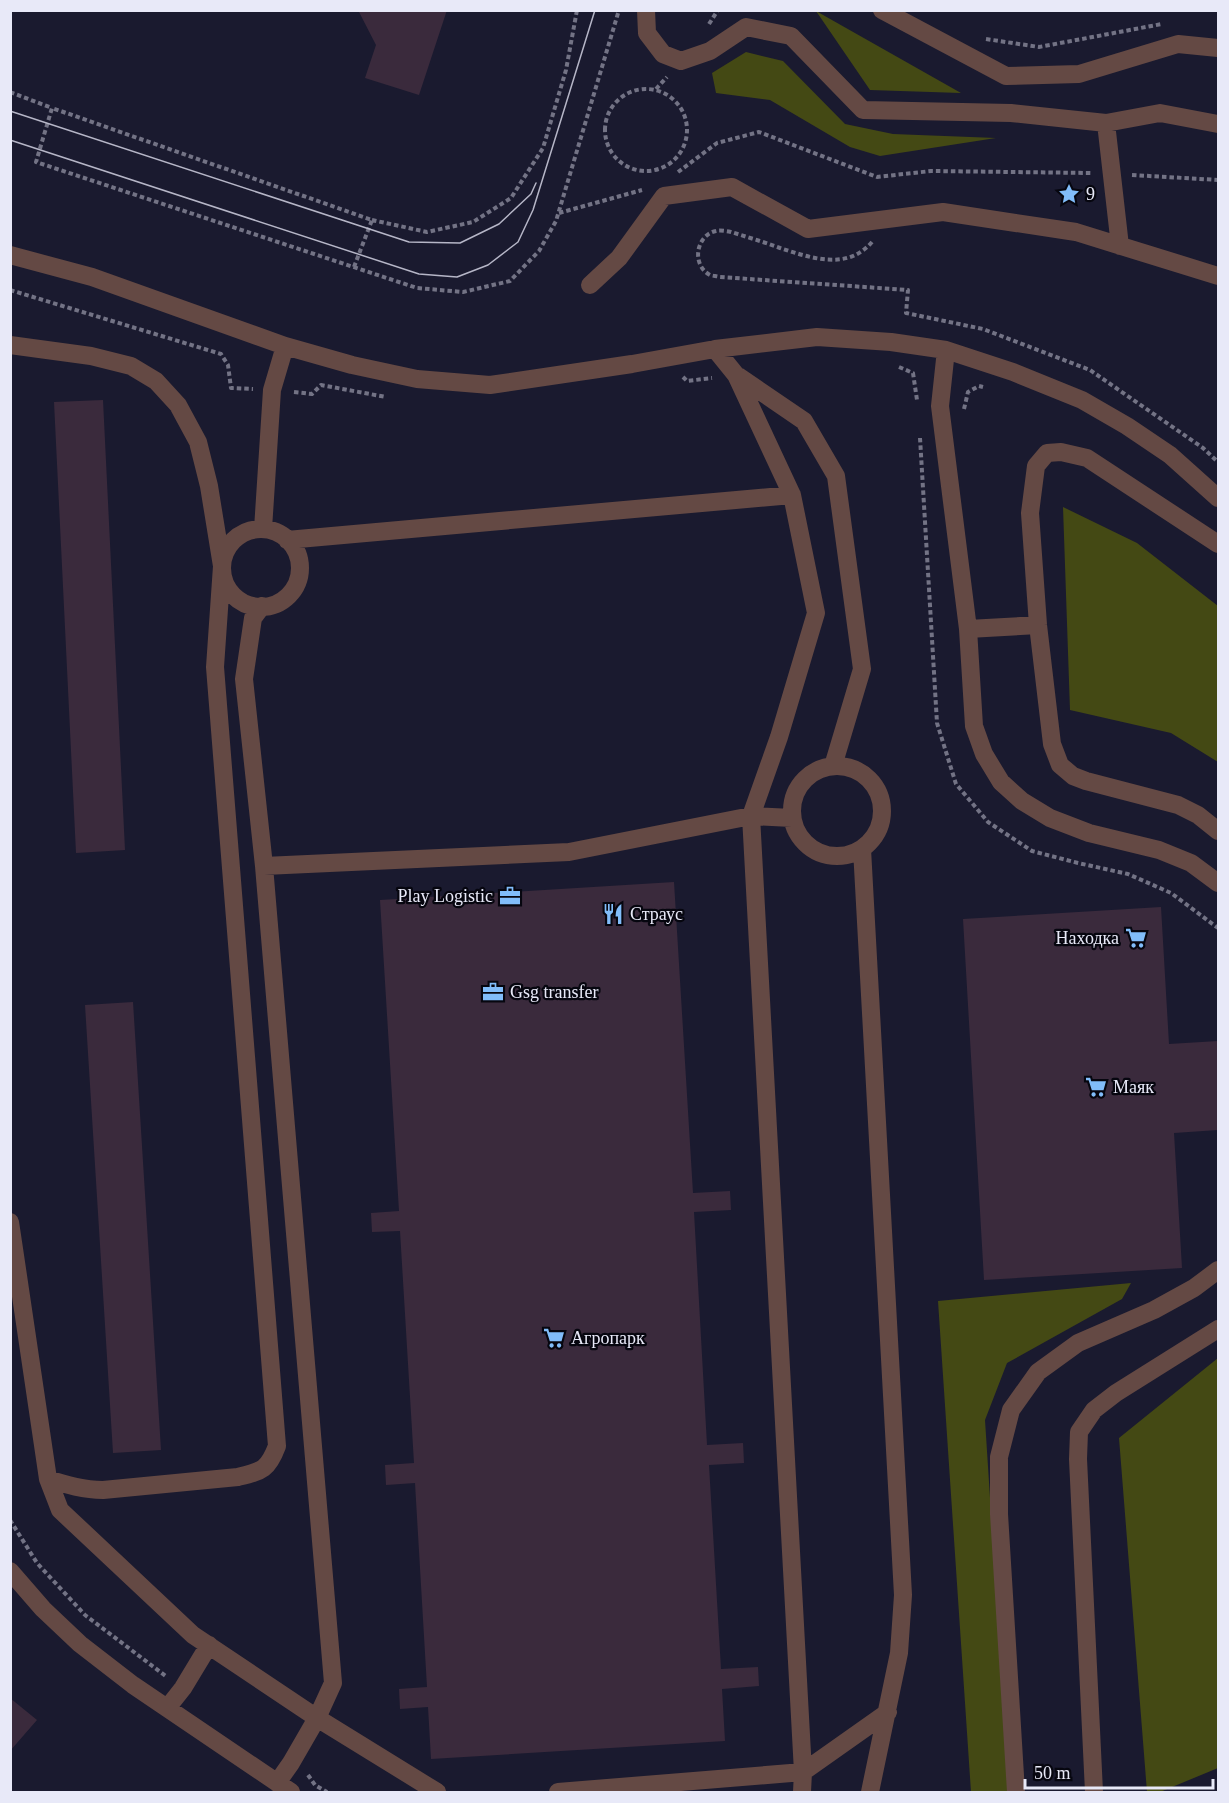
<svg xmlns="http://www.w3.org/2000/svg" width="1229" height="1803" font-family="Georgia,serif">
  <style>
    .green { fill: #444914 }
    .building { fill: #3a2a3c }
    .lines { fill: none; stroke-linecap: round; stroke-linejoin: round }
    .path { stroke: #737385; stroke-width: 4; stroke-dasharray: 4.5 3; stroke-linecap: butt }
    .minor { stroke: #644944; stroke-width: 18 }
    .tram { stroke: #b6b6c7; stroke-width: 1.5 }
    .labels { text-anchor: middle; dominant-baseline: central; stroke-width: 4.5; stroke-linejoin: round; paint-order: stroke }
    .poi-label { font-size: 18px; fill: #e8e9f8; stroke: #06060f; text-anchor: start }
  </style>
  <rect width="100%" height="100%" fill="#1a1a2f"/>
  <path class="green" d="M 816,11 L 961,93 L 870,90 Z
    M 746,52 L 783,61 L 845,124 L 893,134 L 996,138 L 880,156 L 850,147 L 770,100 L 716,93 L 712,73 Z
    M 1063,507 L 1137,543 L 1218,606 L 1218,762 L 1171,733 L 1070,710 Z
    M 1131,1283 L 1122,1299 L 1007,1363 L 985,1420 L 1009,1792 L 971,1792 L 938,1301 Z
    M 1218,1358 L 1218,1768 L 1160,1792 L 1147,1792 L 1119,1438 Z"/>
  <path class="building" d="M 358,10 L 447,10 L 419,95 L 365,78 L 376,45 Z
    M 103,400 L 125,850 L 76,853 L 54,402 Z
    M 674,882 L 693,1193 L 730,1191 L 731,1210 L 694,1212 L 707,1445 L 743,1443 L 744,1463 L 709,1465 L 721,1669 L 758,1667 L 759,1686 L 722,1689 L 725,1741 L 431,1759 L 428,1707 L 400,1709 L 399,1689 L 427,1687 L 415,1483 L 386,1485 L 385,1465 L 414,1463 L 400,1231 L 372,1232 L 371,1213 L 399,1211 L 380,900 Z
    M 1161,907 L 1169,1044 L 1218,1041 L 1218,1130 L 1174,1133 L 1182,1268 L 984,1280 L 963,919 Z
    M 133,1002 L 161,1450 L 113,1453 L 85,1005 Z
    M 10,1698 L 37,1720 L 10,1751 Z"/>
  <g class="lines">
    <path class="path" d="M 709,24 L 718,10
      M 986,39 L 1039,47 L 1162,24
      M605 130a41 41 0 1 1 82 0a41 41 0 1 1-82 0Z
      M 656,89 L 667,77
      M 10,92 L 52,108
      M 678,172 L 717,143 L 759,132 L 877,177 L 931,171 L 1092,173
      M 1132,175 L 1218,180
      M 559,213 L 642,190
      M 372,220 L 427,232 L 473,222 L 511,198 L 543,148 L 566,70 L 577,10
      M 872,242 C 847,271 811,258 780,248 C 764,242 747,237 731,232 C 726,231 720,230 716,231 C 696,235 691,265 710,275 C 713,276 717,276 720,277 L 908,290 L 906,313 L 983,329 L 1090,370 L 1203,448 L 1218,462
      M 354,267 L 372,220 L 52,108 L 36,162 L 417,288 L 463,292 L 510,281 L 539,251 L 556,221 L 619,10
      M 10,290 L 221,354 L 228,365 L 231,388 L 253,389
      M 899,367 L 913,373 L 917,400
      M 683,377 L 687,381 L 712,378
      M 294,392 L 312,394 L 321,385 L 386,397
      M 964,409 L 968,392 L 979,386 L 983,387
      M 920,438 L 937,723 L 956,784 L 988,822 L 1032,851 L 1078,863 L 1128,874 L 1171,893 L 1218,928
      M 10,1520 L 37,1563 L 85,1615 L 167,1677
      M 308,1775 L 315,1785 L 327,1792"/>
    <path class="minor" d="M 646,10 L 647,33 L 663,54 L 681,61 L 710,51 L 746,27 L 791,36 L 863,110 L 1011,113 L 1106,123 L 1160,113 L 1218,124
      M 882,10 L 1006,76 L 1079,74 L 1178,44 L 1218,48
      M 1106,123 L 1120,246
      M 10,255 L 92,277 L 285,346 L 352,365 L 417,379 L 490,385 L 632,364 L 715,349 L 817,337 L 891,342 L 946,350 L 1013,372 L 1082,400 L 1127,426 L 1170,455 L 1218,498
      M 590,285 L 619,258 L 664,196 L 732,187 L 808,229 L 943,212 L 1076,232 L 1218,276
      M 10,345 L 91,356 L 131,366 L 156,381 L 178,405 L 198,442 L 209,486 L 222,566 L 215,667 L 277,1446 C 268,1470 262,1471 238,1477 L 103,1490 C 84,1490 67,1485 48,1479
      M 715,349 L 736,375 L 792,495 L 816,613 L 779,737 L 751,816 L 803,1772 L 802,1792
      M 946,350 L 940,406 L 968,629 L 974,726 L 984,754 L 1001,782 L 1022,801 L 1050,818 L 1089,833 L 1159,850 L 1191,863 L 1218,883
      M 738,376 L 804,421 L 836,476 L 862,669 L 833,766
      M 263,529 L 272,390 L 285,346
      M222 568a39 39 0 1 1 78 0a39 39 0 1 1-78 0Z
      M 287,540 L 792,495
      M 1218,544 L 1087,458 L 1061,452 L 1047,453 L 1036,466 L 1030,513 L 1038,625 L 1052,744 L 1060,765 L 1073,776 L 1086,781 L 1178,805 L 1198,815 L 1218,831
      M 262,606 L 253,618 L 244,679 L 264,866 L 569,852 L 751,816 L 792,818
      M 968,629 L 1038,625
      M792 811a45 45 0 1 1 90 0a45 45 0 1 1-90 0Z
      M 862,849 L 903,1595 L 899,1653 L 870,1792
      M 264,866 L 333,1683 L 317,1718 L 437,1792
      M 10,1222 L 13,1242
      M 10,1243 L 13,1242 L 48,1479 L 60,1510 L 193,1635 L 317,1718 L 291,1763 L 277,1783
      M 10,1571 L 43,1609 L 80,1644 L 133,1685 L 291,1792
      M 168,1707 L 183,1688 L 209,1645
      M 558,1792 L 803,1772 L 888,1712
      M 1016,1792 L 999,1514 L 999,1457 L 1011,1410 L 1038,1372 L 1078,1343 L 1154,1310 L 1194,1288 L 1218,1270
      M 1094,1792 L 1078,1459 L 1079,1432 L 1094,1410 L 1116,1393 L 1218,1329"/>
    <path class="tram" d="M 10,111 L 409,242 L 460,243 L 499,224 L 531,194 L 536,183
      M 10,140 L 419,274 L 457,277 L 488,265 L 518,242 L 533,210 L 595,10"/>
  </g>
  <defs>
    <symbol id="sight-bare" viewBox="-9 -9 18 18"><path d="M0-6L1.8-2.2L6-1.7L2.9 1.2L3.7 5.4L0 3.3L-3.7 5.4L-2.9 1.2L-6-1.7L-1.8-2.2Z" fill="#81bdfa" stroke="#06060f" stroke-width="2.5" paint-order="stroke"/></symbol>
    <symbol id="office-bare" viewBox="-9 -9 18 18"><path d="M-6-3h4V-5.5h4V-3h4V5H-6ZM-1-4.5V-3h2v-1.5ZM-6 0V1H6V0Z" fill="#81bdfa" stroke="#06060f" stroke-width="2.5" paint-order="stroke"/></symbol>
    <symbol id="restaurant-bare" viewBox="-9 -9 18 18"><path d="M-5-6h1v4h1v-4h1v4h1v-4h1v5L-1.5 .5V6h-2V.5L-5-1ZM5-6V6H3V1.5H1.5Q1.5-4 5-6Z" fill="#81bdfa" stroke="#06060f" stroke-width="2.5" paint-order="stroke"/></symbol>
    <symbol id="supermarket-bare" viewBox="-9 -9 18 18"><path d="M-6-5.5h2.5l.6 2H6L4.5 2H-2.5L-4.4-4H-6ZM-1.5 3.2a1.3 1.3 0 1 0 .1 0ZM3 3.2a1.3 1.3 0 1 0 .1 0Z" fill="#81bdfa" stroke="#06060f" stroke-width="2.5" paint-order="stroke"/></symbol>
  </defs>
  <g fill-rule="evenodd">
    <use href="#sight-bare" x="1054" y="179" width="30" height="30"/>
    <use href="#office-bare" x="495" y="881" width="30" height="30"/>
    <use href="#restaurant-bare" x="598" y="899" width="30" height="30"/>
    <use href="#supermarket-bare" x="1121" y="923" width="30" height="30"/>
    <use href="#office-bare" x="478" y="977" width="30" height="30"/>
    <use href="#supermarket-bare" x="1081" y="1072" width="30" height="30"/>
    <use href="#supermarket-bare" x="539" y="1323" width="30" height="30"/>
  </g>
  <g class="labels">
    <g class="poi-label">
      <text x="1086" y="194">9</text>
      <text x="493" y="896" text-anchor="end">Play Logistic</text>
      <text x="630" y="914">Страус</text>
      <text x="1119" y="938" text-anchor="end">Находка</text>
      <text x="510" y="992">Gsg transfer</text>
      <text x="1113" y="1087">Маяк</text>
      <text x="571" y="1338">Агропарк</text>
    </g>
  </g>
  <rect width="1229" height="1803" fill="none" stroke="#e8e9f8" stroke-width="24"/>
  <path d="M1025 1779v9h188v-9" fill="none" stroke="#e8e9f8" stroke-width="3"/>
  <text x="1034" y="1779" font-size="18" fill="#e8e9f8" stroke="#06060f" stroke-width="4.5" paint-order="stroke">50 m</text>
</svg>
